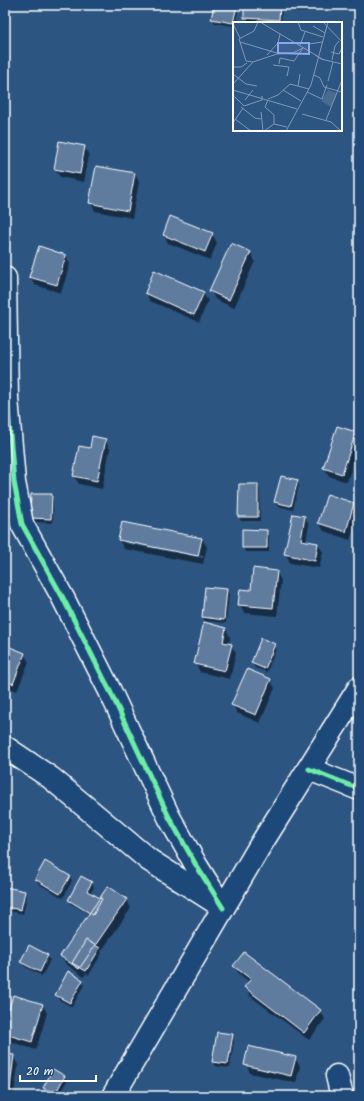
<svg xmlns="http://www.w3.org/2000/svg" width="364" height="1101" font-family="Kalam,sans-serif">
  <style>
    .shadow { fill: #0007; fill-rule: evenodd }
    .building { fill: #5e7c9f; stroke: #fff }
    .lines { fill: none; stroke-linecap: round; stroke-linejoin: round }
    .street-casing { stroke: #fff; stroke-width: 25 }
    .secondary-casing { stroke: #fff; stroke-width: 25 }
    .street { stroke: #1f4a7a; stroke-width: 22 }
    .secondary { stroke: #1f4a7a; stroke-width: 22 }
    .cycleway-casing { stroke: #1f4a7a; stroke-width: 8 }
    .cycleway { stroke: #6deda7; stroke-width: 5 }
    .inset-road { fill: none; stroke: #8099b4; stroke-width: 1 }
    .view { fill: #8ea6ec; fill-opacity: 0.15; stroke: #8ea6ec; stroke-width: 2 }
    .inset-edge { fill: none; stroke: #fff; stroke-width: 2 }
  </style>
  <rect width="100%" height="100%" fill="#2c5582"/>
  <filter id="ink" filterUnits="userSpaceOnUse"><feTurbulence type="fractalNoise" baseFrequency=".025" numOctaves="2"/><feDisplacementMap in="SourceGraphic" scale="8" xChannelSelector="R" yChannelSelector="G"/><feConvolveMatrix kernelMatrix="1 2 1 2 8 2 1 2 1" color-interpolation-filters="sRGB"/></filter>
  <g filter="url(#ink)">
    <path class="shadow" d="M 215,5 L 236,7 L 238,11 L 236,23 L 234,23 L 234,26 L 215,23 L 213,19 Z
      M 245,5 L 282,5 L 281,23 L 247,22 L 245,18 Z
      M 84,147 L 89,155 L 84,182 L 60,177 L 55,169 Z
      M 135,174 L 139,182 L 132,218 L 95,211 L 91,203 Z
      M 212,234 L 217,243 L 210,260 L 168,243 L 164,235 Z
      M 231,244 L 251,253 L 255,261 L 234,308 L 215,299 L 211,291 Z
      M 66,256 L 70,264 L 61,293 L 35,285 L 30,277 Z
      M 146,293 L 203,293 L 208,301 L 199,322 L 150,301 Z
      M 355,433 L 359,439 L 359,445 L 347,482 L 329,476 L 324,468 Z
      M 105,440 L 110,449 L 102,489 L 79,484 L 74,476 L 90,449 Z
      M 297,481 L 299,485 L 293,510 L 278,506 L 275,502 Z
      M 258,485 L 260,490 L 260,521 L 241,521 L 239,517 Z
      M 51,495 L 53,500 L 53,523 L 34,522 L 31,518 Z
      M 328,495 L 354,504 L 359,513 L 350,540 L 324,531 L 319,523 Z
      M 305,517 L 309,525 L 306,542 L 318,544 L 323,552 L 319,568 L 290,563 L 286,554 Z
      M 122,523 L 202,539 L 207,547 L 203,564 L 124,549 L 119,540 ZM 124,541 L 204,556 L 203,558 L 124,543 Z
      M 267,531 L 269,535 L 269,552 L 245,552 L 243,547 Z
      M 276,572 L 281,580 L 277,616 L 244,613 L 239,604 L 252,591 Z
      M 206,588 L 226,590 L 229,594 L 226,623 L 205,621 L 203,617 Z
      M 226,629 L 230,637 L 229,645 L 231,645 L 236,653 L 230,679 L 200,672 L 196,664 Z
      M 274,645 L 276,649 L 267,672 L 255,668 L 252,663 Z
      M 5,646 L 24,654 L 29,662 L 17,691 L 5,686 Z
      M 270,680 L 275,688 L 260,723 L 237,713 L 233,705 Z
      M 70,876 L 72,881 L 63,898 L 39,884 L 36,879 Z
      M 91,882 L 94,887 L 90,894 L 100,899 L 126,899 L 131,908 L 101,952 L 102,953 L 89,975 L 86,973 L 84,977 L 66,964 L 61,956 L 90,914 L 71,904 L 69,900 Z
      M 5,888 L 24,892 L 27,896 L 23,914 L 5,910 Z
      M 47,956 L 50,960 L 42,976 L 24,966 L 22,962 Z
      M 235,966 L 320,1011 L 325,1019 L 309,1040 L 250,996 L 246,987 L 250,982 L 239,974 Z
      M 82,981 L 84,985 L 72,1007 L 58,999 L 56,995 Z
      M 42,1004 L 47,1013 L 36,1050 L 8,1041 L 5,1037 L 5,1026 Z
      M 232,1035 L 234,1040 L 230,1068 L 215,1066 L 213,1062 Z
      M 359,1050 L 359,1063 L 356,1057 Z
      M 5,1055 L 13,1056 L 18,1065 L 14,1095 L 5,1094 Z
      M 295,1058 L 300,1066 L 296,1083 L 250,1073 L 246,1064 Z
      M 64,1076 L 67,1081 L 58,1096 L 53,1096 L 46,1092 L 44,1088 Z"/>
    <path class="building" d="M 214,5 L 237,6 L 233,23 L 211,19 Z
      M 244,5 L 280,5 L 279,20 L 244,18 Z
      M 59,141 L 85,146 L 80,174 L 54,169 Z
      M 96,166 L 135,173 L 128,211 L 89,203 Z
      M 170,216 L 213,233 L 205,252 L 163,235 Z
      M 231,243 L 251,252 L 229,300 L 209,291 Z
      M 39,246 L 66,255 L 57,285 L 29,277 Z
      M 154,270 L 204,292 L 194,315 L 145,293 Z
      M 337,426 L 356,432 L 342,474 L 323,468 Z
      M 92,436 L 106,439 L 97,481 L 73,476 L 79,446 L 90,448 Z
      M 281,476 L 298,480 L 291,506 L 274,502 Z
      M 239,484 L 258,484 L 258,517 L 238,517 Z
      M 31,494 L 52,494 L 51,519 L 30,518 Z
      M 327,494 L 354,503 L 346,532 L 318,523 Z
      M 293,514 L 305,516 L 301,540 L 318,543 L 315,561 L 284,554 Z
      M 122,522 L 202,538 L 198,556 L 118,540 Z
      M 242,529 L 267,530 L 267,548 L 242,548 Z
      M 253,568 L 277,571 L 273,608 L 238,605 L 240,589 L 251,590 Z
      M 205,587 L 227,589 L 224,620 L 202,617 Z
      M 204,622 L 226,628 L 223,642 L 232,644 L 225,671 L 194,664 Z
      M 261,638 L 275,644 L 265,669 L 251,663 Z
      M 5,645 L 25,653 L 13,684 L 5,680 Z
      M 247,669 L 271,679 L 256,715 L 231,705 Z
      M 45,861 L 70,876 L 60,894 L 35,879 Z
      M 81,876 L 92,882 L 87,891 L 102,899 L 93,915 L 68,900 Z
      M 108,886 L 127,899 L 79,969 L 60,956 Z
      M 5,887 L 25,891 L 21,910 L 5,907 Z
      M 86,940 L 100,948 L 86,971 L 72,963 Z
      M 29,945 L 48,955 L 40,972 L 20,962 Z
      M 244,952 L 321,1010 L 304,1033 L 244,987 L 251,979 L 233,966 Z
      M 68,971 L 83,980 L 70,1003 L 55,995 Z
      M 13,995 L 43,1004 L 32,1042 L 5,1034 L 5,1023 Z
      M 217,1032 L 233,1034 L 228,1064 L 212,1062 Z
      M 248,1046 L 296,1057 L 291,1076 L 244,1065 Z
      M 5,1054 L 14,1055 L 10,1087 L 5,1087 Z
      M 53,1069 L 65,1076 L 55,1094 L 43,1088 Z"/>
    <g class="lines">
      <defs>
        <path id="street" d="M 5,278 L 7,398 L 14,482 L 22,524 L 63,598 L 110,691 L 169,817 L 196,865 L 223,908
          M 5,747 L 51,778 L 149,860 L 218,904
          M 309,769 L 359,789
          M 337,1076 L 342,1096"/>
        <path id="secondary" d="M 113,1096 L 258,849 L 359,688"/>
      </defs>
      <use href="#street" class="street-casing"/>
      <use href="#secondary" class="secondary-casing"/>
      <use href="#street" class="street"/>
      <use href="#secondary" class="secondary"/>
      <defs>
        <path id="cycleway" d="M 5,278 L 7,398 L 14,482 L 22,524 L 63,598 L 110,691 L 169,817 L 196,865 L 223,908
          M 309,769 L 359,789"/>
      </defs>
      <use href="#cycleway" class="cycleway-casing"/>
      <use href="#cycleway" class="cycleway"/>
    </g>
  </g>
  <g transform="translate(233 22)">
    <rect width="109" height="109" fill="#2c5582"/>
    <path d="M 95,68 L 104,71 L 98,85 L 88,79 Z" fill="#486b92"/>
    <path class="inset-road" d="M 27,0 L 91,38M 65,0 L 68,8 L 90,15M 90,0 L 109,20M 0,2 L 7,16M 80,4 L 92,11M 7,20 L 44,31M 76,22 L 89,20M 67,23 L 72,10M 98,30 L 106,32 L 109,26M 34,33 L 45,21 L 47,12M 82,33 L 88,37 L 109,42M 99,38 L 102,24 L 106,19M 20,40 L 13,39 L 6,17 L 21,9 L 25,0M 46,42 L 47,36 L 61,39 L 70,26M 40,43 L 56,45 L 54,54M 0,45 L 8,45 L 14,41M 0,52 L 13,62 L 24,64M 81,53 L 87,56 L 91,65 L 109,70M 95,59 L 100,40M 0,62 L 20,40 L 44,32 L 60,31 L 70,26M 65,64 L 67,52M 0,68 L 64,87M 50,68 L 68,79M 74,70 L 89,77 L 94,63M 0,73 L 11,84M 35,77 L 45,73 L 57,62 L 76,67M 12,78 L 20,68M 35,78 L 32,85 L 41,93 L 41,102M 11,84 L 29,78 L 29,74M 8,85 L 22,96 L 28,97M 28,90 L 30,109M 69,92 L 98,100 L 108,109M 2,97 L 18,109M 93,98 L 109,58M 0,101 L 10,86M 31,109 L 41,102 L 54,105M 53,109 L 78,63 L 95,0"/>
    <path class="view" d="M 45,21 L 76,21 L 76,32 L 45,31 Z"/>
    <rect width="109" height="109" class="inset-edge"/>
  </g>
  <rect width="364" height="1101" fill="none" stroke="#1f4a7a" stroke-width="20"/>
  <rect x="10" y="10" width="344" height="1081" fill="none" stroke="#fff" stroke-width="1.5" filter="url(#ink)"/>
  <path d="M20 1075v6h76v-6" fill="none" stroke="#ffffff" stroke-width="2"/>
  <text x="26" y="1075" font-size="12" fill="#ffffff" stroke="#1f4a7a" stroke-width="3" paint-order="stroke">20 m</text>
</svg>
